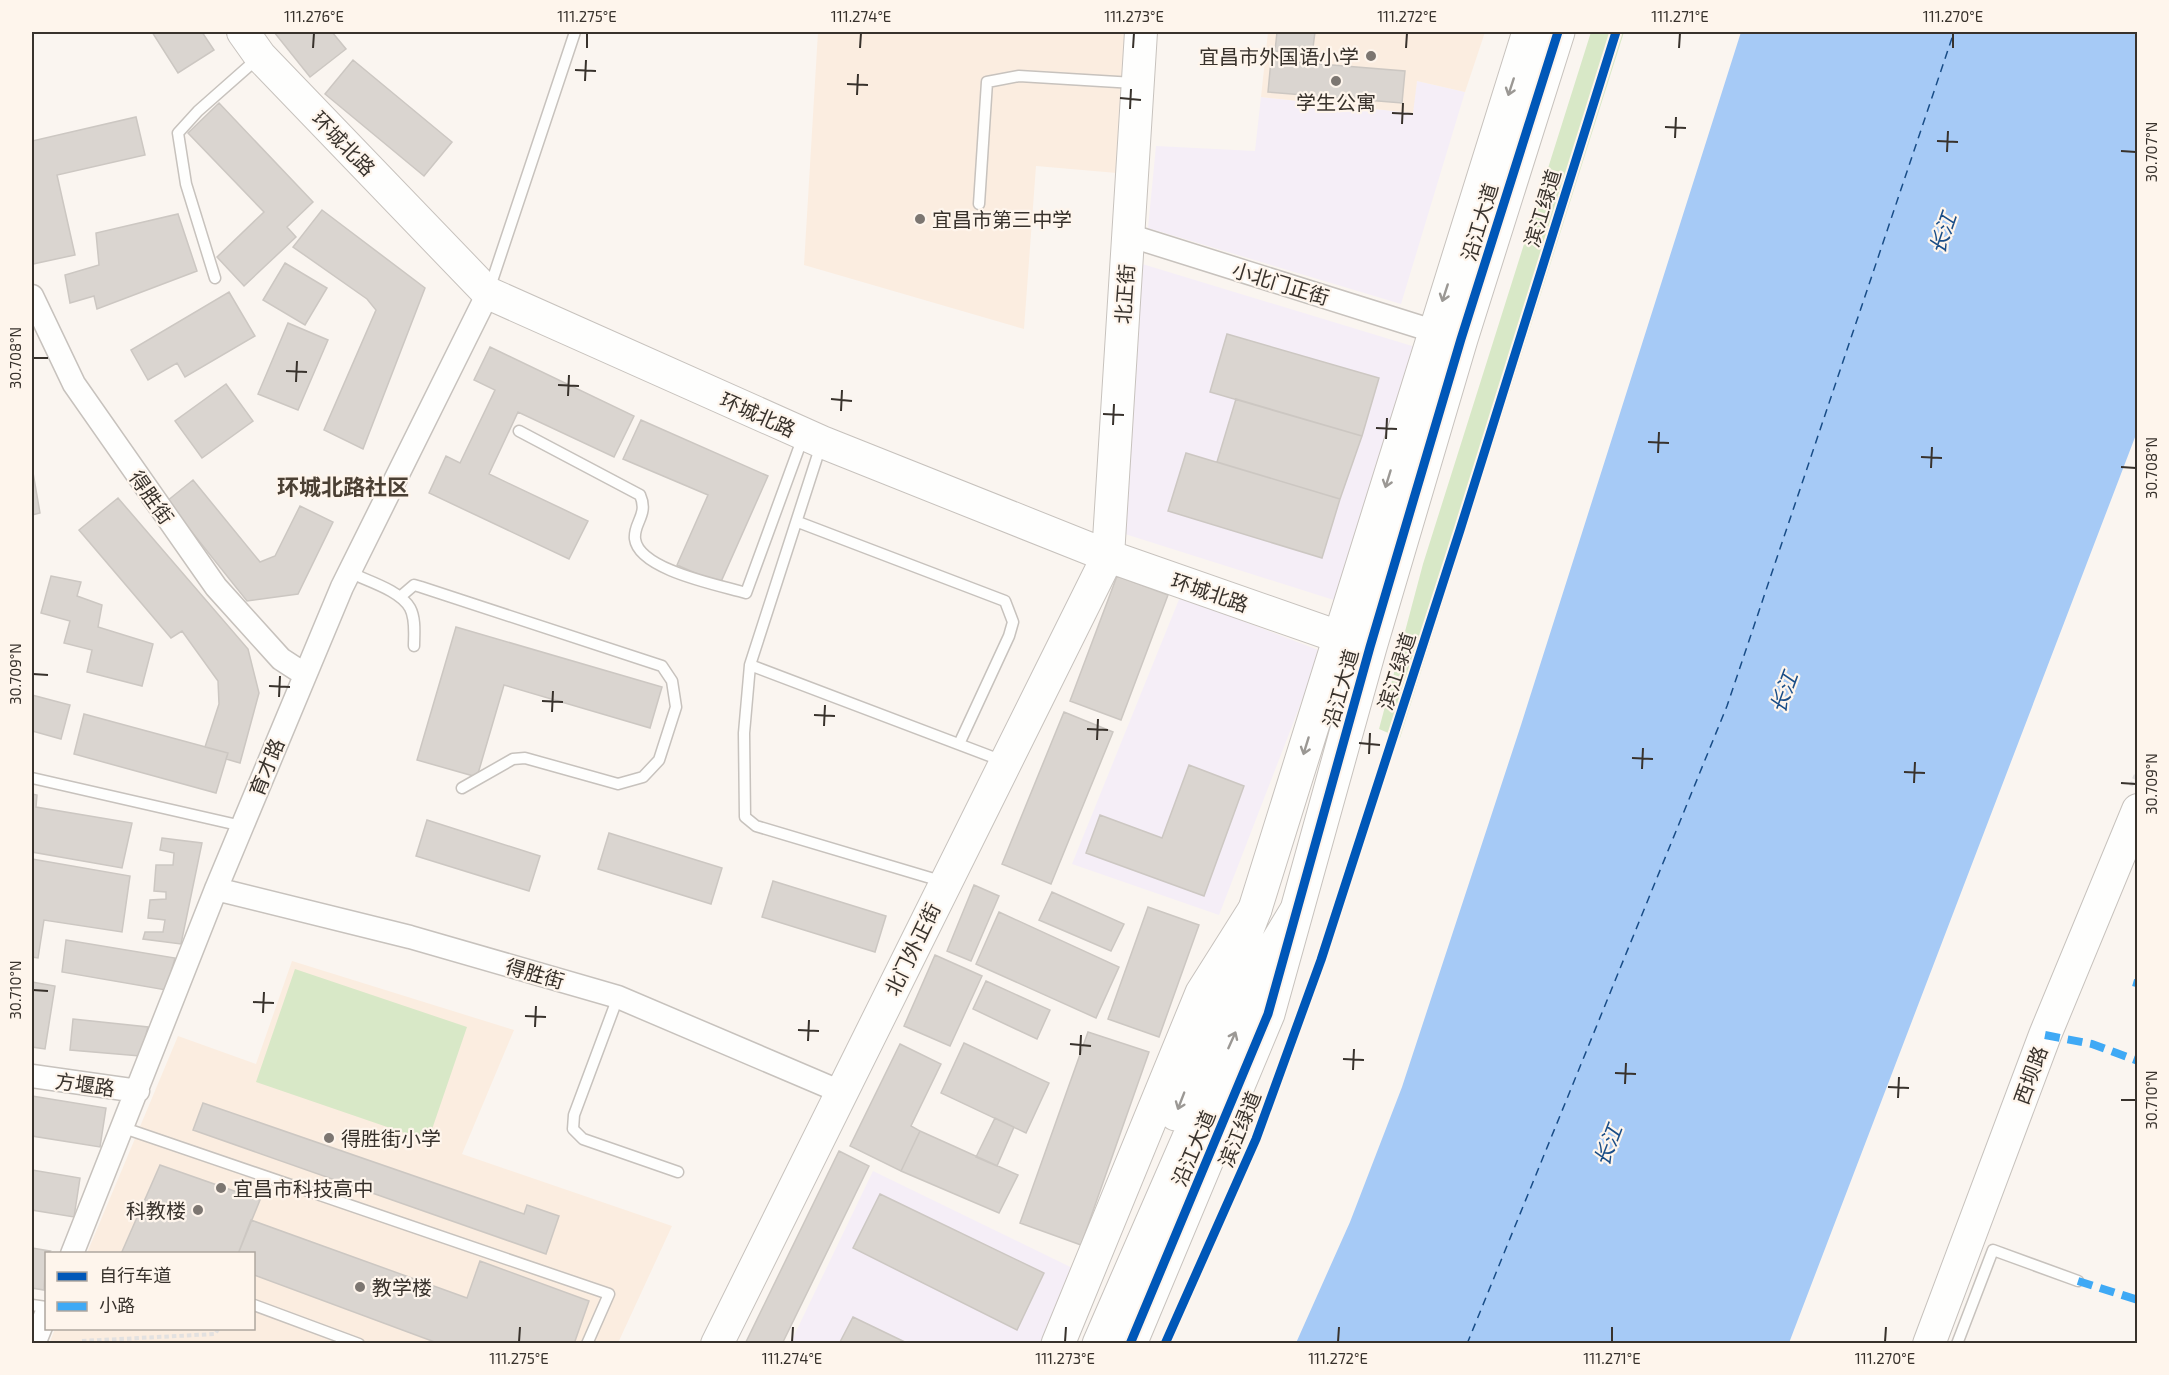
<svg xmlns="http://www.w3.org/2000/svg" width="2169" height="1375" font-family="'Exo 2','Noto Sans SC',sans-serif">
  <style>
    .commercial { fill: #f5eef7 }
    .built { fill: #fbede0 }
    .green { fill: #d8e8c7 }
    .water { fill: #a6caf6 }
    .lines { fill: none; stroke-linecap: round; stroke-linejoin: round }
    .ferry { stroke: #194d87; stroke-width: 1.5; stroke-dasharray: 8 6; stroke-linecap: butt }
    .building { fill: #dad5d0; stroke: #ccc7c2; stroke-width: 1.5 }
    .lane-casing { stroke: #c7c2bd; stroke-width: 13 }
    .street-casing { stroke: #c7c2bd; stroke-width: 25 }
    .secondary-casing { stroke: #c7c2bd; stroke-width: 34 }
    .primary-casing { stroke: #c7c2bd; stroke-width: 35 }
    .highway-casing { stroke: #c7c2bd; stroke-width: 35 }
    .path { stroke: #e3e1e0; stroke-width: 4; stroke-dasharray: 4.5 3; stroke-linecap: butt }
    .lane { stroke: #fefefd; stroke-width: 10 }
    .street { stroke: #fefefd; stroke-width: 22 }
    .secondary { stroke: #fefefd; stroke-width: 32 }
    .primary { stroke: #fefefd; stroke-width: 33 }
    .highway { stroke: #fefefd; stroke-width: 33 }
    .quiet { stroke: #3fa9f5; stroke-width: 8; stroke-dasharray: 15 8; stroke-linecap: butt }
    .cycleway-casing { stroke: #fef5ec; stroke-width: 13 }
    .cycleway { stroke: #0057b8; stroke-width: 9 }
    .oneway { stroke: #9b9894 }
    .ticks { fill: none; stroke: #38322c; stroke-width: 2 }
    .poi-dot { fill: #7c7671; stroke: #fef5ec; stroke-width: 2 }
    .labels { text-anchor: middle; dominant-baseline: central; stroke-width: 4.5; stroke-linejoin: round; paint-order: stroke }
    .poi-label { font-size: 20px; fill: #38322c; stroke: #fef5ec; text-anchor: start }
    .street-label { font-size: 20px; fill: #38322c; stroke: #fef5ec }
    .water-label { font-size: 21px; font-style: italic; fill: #194d87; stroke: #fef5ec }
    .quarter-label { font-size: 22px; font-weight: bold; fill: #4b4034; stroke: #fef5ec }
    .neatline { fill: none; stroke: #38322c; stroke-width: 2 }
    .ticks-label { font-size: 15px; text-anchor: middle; fill: #38322c }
  </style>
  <rect width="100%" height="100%" fill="#faf5f0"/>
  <path class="commercial" d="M 1417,81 L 1465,92 L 1401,304 L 1148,228 L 1156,146 L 1255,151 L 1261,97 L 1412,113 Z
    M 1139,263 L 1422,349 L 1337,601 L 1125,534 Z
    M 1180,597 L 1321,651 L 1219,915 L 1072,864 Z
    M 873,1171 L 1095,1279 L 1061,1343 L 790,1344 Z"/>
  <path class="built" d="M 818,32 L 1125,32 L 1117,173 L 1036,166 L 1024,329 L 804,265 Z
    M 1268,32 L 1485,32 L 1465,92 L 1417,81 L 1413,113 L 1261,97 Z
    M 292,961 L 514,1030 L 462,1154 L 672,1226 L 618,1343 L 49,1344 L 55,1329 L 254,1328 L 254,1254 L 87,1253 L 178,1036 L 256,1064 Z"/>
  <path class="green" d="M 1591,32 L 1624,32 L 1400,738 L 1379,729 L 1423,564 Z
    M 295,969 L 467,1027 L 428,1141 L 256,1082 Z"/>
  <path class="water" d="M 1741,32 L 2137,32 L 2137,432 L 1789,1343 L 1296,1343 L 1350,1222 L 1402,1087 L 1521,725 Z"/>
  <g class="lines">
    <path class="ferry" d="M 1467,1344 L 1727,706 L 1954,32"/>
  </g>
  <path class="building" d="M 152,32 L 202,32 L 214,50 L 178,73 Z
    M 274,32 L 332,32 L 346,49 L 310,77 Z
    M 1277,32 L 1315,32 L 1312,55 L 1275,51 Z
    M 353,60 L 452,142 L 424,176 L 325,94 Z
    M 1271,60 L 1405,71 L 1402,103 L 1268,92 Z
    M 219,103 L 313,202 L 287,227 L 296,237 L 244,286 L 217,257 L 264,212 L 188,133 Z
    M 136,117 L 145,155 L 57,175 L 75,255 L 33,264 L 32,141 Z
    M 322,210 L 425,288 L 363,449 L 324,430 L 376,310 L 367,299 L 293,247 Z
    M 178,214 L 197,271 L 97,309 L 94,296 L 70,303 L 65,275 L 99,265 L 96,233 Z
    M 285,263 L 327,288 L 305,325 L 263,300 Z
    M 229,292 L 255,336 L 185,377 L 177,363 L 148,380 L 131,350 Z
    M 288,323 L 328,340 L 298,410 L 258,394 Z
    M 1227,334 L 1379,378 L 1362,436 L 1210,392 Z
    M 490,347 L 634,416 L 614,457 L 518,412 L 489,474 L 588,521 L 569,559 L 429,493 L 446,456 L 460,463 L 495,390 L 474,380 Z
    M 226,384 L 253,421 L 202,458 L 175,421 Z
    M 1236,399 L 1362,436 L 1340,499 L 1217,462 Z
    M 641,420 L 768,476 L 720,584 L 677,565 L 708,495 L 623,459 Z
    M 1186,453 L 1340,499 L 1322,558 L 1168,511 Z
    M 32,467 L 40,513 L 32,515 Z
    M 193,480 L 260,562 L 275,556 L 300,506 L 333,522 L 298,594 L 247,601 L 167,501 Z
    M 118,498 L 248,649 L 259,693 L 240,763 L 226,759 L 228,753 L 205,747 L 219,704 L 218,681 L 182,631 L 171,638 L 79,530 Z
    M 51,576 L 81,582 L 77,596 L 102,605 L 98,627 L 153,644 L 142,686 L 87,672 L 92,650 L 64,643 L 70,621 L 41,613 Z
    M 1117,576 L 1168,595 L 1121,720 L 1070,701 Z
    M 456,627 L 662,687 L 650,728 L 504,685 L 477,777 L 417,760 Z
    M 32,695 L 70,705 L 61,739 L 32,731 Z
    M 1064,712 L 1113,732 L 1051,884 L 1002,864 Z
    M 84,714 L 228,753 L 216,793 L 74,754 Z
    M 1189,765 L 1244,786 L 1204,896 L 1086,853 L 1100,815 L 1162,838 Z
    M 32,794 L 37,795 L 36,807 L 132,823 L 122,868 L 32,852 Z
    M 427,820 L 540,856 L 529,891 L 416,856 Z
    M 609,833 L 722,868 L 711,904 L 598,869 Z
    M 162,838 L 202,843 L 181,944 L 143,939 L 145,932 L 163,932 L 165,920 L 148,918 L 150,900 L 166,899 L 166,892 L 154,891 L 156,865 L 173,865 L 174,853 L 160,850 Z
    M 32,859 L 130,876 L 122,932 L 44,920 L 38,958 L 32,957 Z
    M 773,881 L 886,916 L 875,952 L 762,917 Z
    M 974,885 L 999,896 L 971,961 L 947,951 Z
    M 1052,892 L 1124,924 L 1111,951 L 1039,920 Z
    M 1148,907 L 1199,925 L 1159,1037 L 1108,1019 Z
    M 999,912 L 1119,967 L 1096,1018 L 976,964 Z
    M 66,940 L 175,958 L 166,990 L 62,972 Z
    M 935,955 L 982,976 L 950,1046 L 904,1026 Z
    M 986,981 L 1050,1010 L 1037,1039 L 973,1009 Z
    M 32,982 L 55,986 L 45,1049 L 32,1047 Z
    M 73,1019 L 148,1027 L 140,1056 L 70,1050 Z
    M 1088,1032 L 1149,1052 L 1081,1245 L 1020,1223 Z
    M 964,1043 L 1049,1083 L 1026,1133 L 941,1093 Z
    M 900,1044 L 941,1064 L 911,1126 L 920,1131 L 901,1171 L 850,1146 Z
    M 32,1096 L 106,1108 L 100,1147 L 32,1136 Z
    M 203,1103 L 524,1214 L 527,1205 L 559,1216 L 546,1254 L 193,1130 Z
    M 995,1118 L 1014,1127 L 997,1166 L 976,1157 Z
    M 920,1131 L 1018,1175 L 999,1213 L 901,1171 Z
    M 839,1151 L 869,1166 L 782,1344 L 745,1344 Z
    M 160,1165 L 260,1200 L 238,1254 L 121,1254 Z
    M 32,1170 L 80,1178 L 74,1217 L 32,1210 Z
    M 880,1194 L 1044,1273 L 1017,1330 L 853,1248 Z
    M 251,1220 L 467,1298 L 480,1261 L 589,1301 L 574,1344 L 440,1344 L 254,1275 L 254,1254 L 238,1254 Z
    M 32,1248 L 50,1251 L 46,1254 L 44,1290 L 32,1288 Z
    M 853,1317 L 909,1344 L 839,1344 Z"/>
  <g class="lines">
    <defs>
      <path id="lane" d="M 979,204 L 987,82 L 1019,76 L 1134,83
        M 215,278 L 186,184 L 178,133 L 198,111 L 258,58
        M 490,287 L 575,32
        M 519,431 L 640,495 C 649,515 633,523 635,539 C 639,570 719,585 746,593 L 803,437
        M 821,445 L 750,665 L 744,733 L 745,817 L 756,826 L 944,882
        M 798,522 L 1005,601 L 1013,622 L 1009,636 L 959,744
        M 349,572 C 367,581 400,590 410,608 C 416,619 414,635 414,646
        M 400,597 L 414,585 L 421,587 L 662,666 L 672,681 L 676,707 L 659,760 L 643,777 L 618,784 L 525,758 L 513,759 L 462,788
        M 750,665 L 1003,761
        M 32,778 L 242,826
        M 618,997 L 574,1115 L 573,1129 L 583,1139 L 678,1172
        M 124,1128 L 609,1294 L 587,1344
        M 32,1305 L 46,1307
        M 254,1305 L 359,1344
        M 1957,1344 L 1993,1250 L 2078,1281"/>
      <path id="street" d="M 1128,235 L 1433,331
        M 32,296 L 74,384 L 216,587 L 281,659 L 304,674
        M 216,889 L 410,937 L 618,997 L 841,1092
        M 32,1076 L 138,1091
        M 72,1254 L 216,889 L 342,587 L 488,293
        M 34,1344 L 46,1314"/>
      <path id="secondary" d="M 243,32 L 260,56 L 488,293 L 822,442 L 1108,556 L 1365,646
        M 717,1344 L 1108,556 L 1141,32
        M 1929,1344 L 2045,1035 L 2138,810"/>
      <path id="primary" d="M 1058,1344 L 1202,993 L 1255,909 L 1529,32
        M 1130,1344 L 1268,1014 L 1370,647 L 1461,339 L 1558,32"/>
      <path id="highway" d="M 1176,1114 L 1255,909
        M 1099,1344 L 1266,961 L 1295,913"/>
    </defs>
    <use href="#lane" class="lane-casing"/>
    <use href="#street" class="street-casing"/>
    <use href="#secondary" class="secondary-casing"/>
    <use href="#primary" class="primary-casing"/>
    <use href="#highway" class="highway-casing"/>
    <path class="path" d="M 2131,786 L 2138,770
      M 82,1341 L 215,1334 L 219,1328"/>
    <use href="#lane" class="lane"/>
    <use href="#street" class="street"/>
    <use href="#secondary" class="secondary"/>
    <use href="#primary" class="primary"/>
    <use href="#highway" class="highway"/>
    <path class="quiet" d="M 2136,987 L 2138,980
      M 2045,1035 L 2092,1044 L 2138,1061
      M 2078,1281 L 2138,1300"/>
    <defs>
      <path id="cycleway" d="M 1130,1344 L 1268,1014 L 1370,647 L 1461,339 L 1558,32
        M 1165,1344 L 1256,1139 L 1321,960 L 1460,530 L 1616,32"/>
    </defs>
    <use href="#cycleway" class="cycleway-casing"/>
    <use href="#cycleway" class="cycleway"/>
  </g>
  <defs><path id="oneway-shaft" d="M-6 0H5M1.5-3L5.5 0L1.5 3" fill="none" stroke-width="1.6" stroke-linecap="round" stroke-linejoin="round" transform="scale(1.5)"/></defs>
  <g class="oneway">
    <use href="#oneway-shaft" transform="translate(1511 87) rotate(108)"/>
    <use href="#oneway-shaft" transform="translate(1445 293) rotate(108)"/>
    <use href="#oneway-shaft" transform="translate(1388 479) rotate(107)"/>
    <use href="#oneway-shaft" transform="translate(1306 746) rotate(107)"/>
    <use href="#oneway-shaft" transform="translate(1232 1040) rotate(-66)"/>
    <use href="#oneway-shaft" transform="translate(1181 1101) rotate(111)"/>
  </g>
  <path class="ticks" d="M 313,48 L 314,33M 587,48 L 587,33M 860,48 L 861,33M 1133,48 L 1134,33M 1406,48 L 1407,33M 1679,48 L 1680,33M 1953,48 L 1953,33M 575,70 L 596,71M 585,81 L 586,60M 847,84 L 868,85M 857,95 L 858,74M 1120,98 L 1141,100M 1130,109 L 1131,89M 1392,113 L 1413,114M 1402,124 L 1403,103M 1665,127 L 1686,128M 1675,138 L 1676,117M 1937,141 L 1958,142M 2121,151 L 2136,152M 1947,152 L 1948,131M 33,358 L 48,358M 286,371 L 307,372M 296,382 L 297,361M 558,385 L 579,386M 568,396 L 569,375M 831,399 L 852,401M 841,411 L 842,390M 1103,414 L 1124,415M 1113,425 L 1114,404M 1376,428 L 1397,429M 1386,439 L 1387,418M 1648,442 L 1669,443M 1658,453 L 1659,432M 1921,457 L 1942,458M 2121,467 L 2136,468M 1931,468 L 1932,447M 33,674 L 48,675M 269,686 L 290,687M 279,697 L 280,676M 542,701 L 563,702M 552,712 L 553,691M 814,715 L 835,716M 824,726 L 825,705M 1087,729 L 1108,730M 1097,740 L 1098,719M 1359,743 L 1380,745M 1369,754 L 1370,733M 1632,758 L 1653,759M 1642,769 L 1643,748M 1904,772 L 1925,773M 1914,783 L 1915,762M 2121,783 L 2136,784M 33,990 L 48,991M 253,1002 L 274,1003M 263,1013 L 264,992M 525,1016 L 546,1017M 535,1027 L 536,1006M 798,1030 L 819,1031M 808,1041 L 809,1020M 1070,1044 L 1091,1046M 1080,1055 L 1081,1035M 1343,1059 L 1364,1060M 1353,1070 L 1354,1049M 1615,1073 L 1636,1074M 1625,1084 L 1626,1063M 1888,1087 L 1909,1088M 1898,1098 L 1899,1077M 2121,1100 L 2136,1100M 519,1342 L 520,1327M 792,1342 L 793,1327M 1065,1342 L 1066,1327M 1338,1342 L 1339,1327M 1612,1342 L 1612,1327M 1885,1342 L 1886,1327"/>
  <g class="poi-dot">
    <circle cx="1371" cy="56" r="6"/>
    <circle cx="1336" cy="81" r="6"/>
    <circle cx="920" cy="219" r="6"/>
    <circle cx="329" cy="1138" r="6"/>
    <circle cx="221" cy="1188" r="6"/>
    <circle cx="198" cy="1210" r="6"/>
    <circle cx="360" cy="1287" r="6"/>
  </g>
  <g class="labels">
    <g class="poi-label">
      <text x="1359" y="56" text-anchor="end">宜昌市外国语小学</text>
      <text x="1336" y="102" text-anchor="middle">学生公寓</text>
      <text x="932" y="219">宜昌市第三中学</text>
      <text x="341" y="1138">得胜街小学</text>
      <text x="233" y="1188">宜昌市科技高中</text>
      <text x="186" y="1210" text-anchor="end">科教楼</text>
      <text x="372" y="1287">教学楼</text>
    </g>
    <g class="street-label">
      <text transform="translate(344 143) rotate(46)">环城北路</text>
      <text transform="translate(1542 208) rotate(-73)">滨江绿道</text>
      <text transform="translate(1479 222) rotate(-73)">沿江大道</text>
      <text transform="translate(1281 283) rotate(17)">小北门正街</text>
      <text transform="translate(1124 294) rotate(-86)">北正街</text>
      <text transform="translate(758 414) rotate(24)">环城北路</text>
      <text transform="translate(152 497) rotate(55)">得胜街</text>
      <text transform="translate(1210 592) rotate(19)">环城北路</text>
      <text transform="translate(1396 671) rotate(-72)">滨江绿道</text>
      <text transform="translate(1340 688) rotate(-74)">沿江大道</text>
      <text transform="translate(266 767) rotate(-68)">育才路</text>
      <text transform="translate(912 949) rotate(-64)">北门外正街</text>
      <text transform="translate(535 973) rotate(16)">得胜街</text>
      <text transform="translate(2030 1075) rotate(-70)">西坝路</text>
      <text transform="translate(85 1084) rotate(8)">方堰路</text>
      <text transform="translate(1239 1129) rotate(-68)">滨江绿道</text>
      <text transform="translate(1193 1148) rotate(-67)">沿江大道</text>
    </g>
    <g class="water-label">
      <text transform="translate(1942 233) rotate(-71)">长江</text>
      <text transform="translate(1783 692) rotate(-70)">长江</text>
      <text transform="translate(1607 1145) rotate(-69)">长江</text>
    </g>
    <g class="quarter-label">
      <text x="343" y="486">环城北路社区</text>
    </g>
  </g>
  <rect width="2169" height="1375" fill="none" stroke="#fef5ec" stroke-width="66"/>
  <rect x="45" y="1252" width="210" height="78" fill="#fef5ec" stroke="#afa79f" stroke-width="1.5"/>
  <rect x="57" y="1272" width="30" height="9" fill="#0057b8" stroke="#afa79f" stroke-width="1.5"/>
  <text x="99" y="1282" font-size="18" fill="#38322c">自行车道</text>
  <rect x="57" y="1302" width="30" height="9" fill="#3fa9f5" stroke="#afa79f" stroke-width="1.5"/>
  <text x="99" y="1312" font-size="18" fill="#38322c">小路</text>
  <rect x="33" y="33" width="2103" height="1309" class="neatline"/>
  <g class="ticks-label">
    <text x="314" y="22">111.276°E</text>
    <text x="587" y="22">111.275°E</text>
    <text x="861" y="22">111.274°E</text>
    <text x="1134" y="22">111.273°E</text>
    <text x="1407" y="22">111.272°E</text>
    <text x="1680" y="22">111.271°E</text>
    <text x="1953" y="22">111.270°E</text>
    <text transform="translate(2152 152) rotate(-90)" y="5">30.707°N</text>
    <text transform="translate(16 358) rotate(-90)" y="5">30.708°N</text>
    <text transform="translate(2152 468) rotate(-90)" y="5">30.708°N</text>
    <text transform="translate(16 674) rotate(-90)" y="5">30.709°N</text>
    <text transform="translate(2152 784) rotate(-90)" y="5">30.709°N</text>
    <text transform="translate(16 990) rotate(-90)" y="5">30.710°N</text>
    <text transform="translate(2152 1100) rotate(-90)" y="5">30.710°N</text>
    <text x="519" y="1364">111.275°E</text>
    <text x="792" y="1364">111.274°E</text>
    <text x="1065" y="1364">111.273°E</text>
    <text x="1338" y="1364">111.272°E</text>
    <text x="1612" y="1364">111.271°E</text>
    <text x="1885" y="1364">111.270°E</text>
  </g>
</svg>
